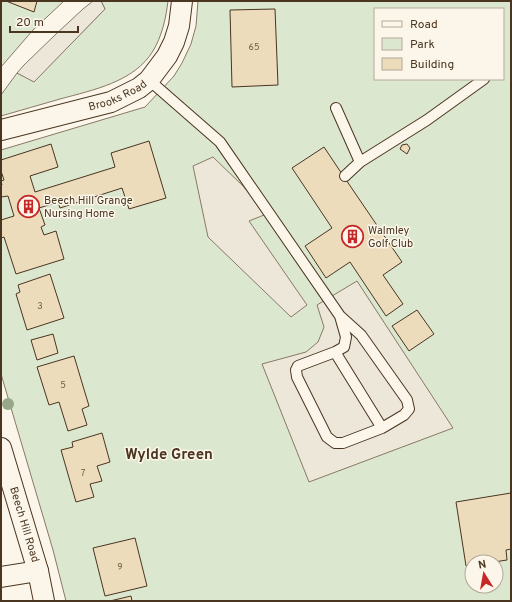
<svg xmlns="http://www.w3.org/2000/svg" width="512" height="602" font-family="Overpass,sans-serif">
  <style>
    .green { fill: #dce7d0; stroke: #887966; fill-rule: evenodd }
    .parking { fill: #ede7d9; stroke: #887966 }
    .building { fill: #ecdcbc; stroke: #4a3520 }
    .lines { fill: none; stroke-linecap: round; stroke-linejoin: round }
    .lane-casing { stroke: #4a3520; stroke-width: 12 }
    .street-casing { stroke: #4a3520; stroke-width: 22 }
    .lane { stroke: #fbf6e9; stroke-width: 10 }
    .street { stroke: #fbf6e9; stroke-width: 20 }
    .tree { fill: #96a887 }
    .labels { text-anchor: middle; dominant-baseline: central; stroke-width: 3; stroke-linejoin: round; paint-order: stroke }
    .number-label { font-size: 9px; fill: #725f47 }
    .street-label { font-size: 11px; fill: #4a3520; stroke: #fbf6e9 }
    .poi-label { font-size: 11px; fill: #4a3520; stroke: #fbf6e9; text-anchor: start }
    .district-label { font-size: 15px; font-weight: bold; fill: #4a3520; stroke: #fbf6e9 }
  </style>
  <rect width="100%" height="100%" fill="#fbf6e9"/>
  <path class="green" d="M 1,1 L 64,1 L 33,30 L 1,67 Z
    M 101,1 L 168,1 C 166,18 162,36 153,51 C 134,82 93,90 60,99 C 40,105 21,110 1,116 L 1,95 L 17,73 L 34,81 L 105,9 Z
    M 198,1 L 511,1 L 511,601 L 66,601 L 53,550 L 1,374 L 1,150 L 145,107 L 174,76 L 182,63 L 191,44 L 196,26 ZM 375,9 L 503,9 L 503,79 L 375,79 ZM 472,562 L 496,562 L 496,586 L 472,586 Z"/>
  <path class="parking" d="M 93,1 L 101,1 L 105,9 L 34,82 L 17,73 L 24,65 L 55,35 L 83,9 Z
    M 213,157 L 243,186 L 252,197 L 264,215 L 249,221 L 307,305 L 291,317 L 208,237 L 193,166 Z
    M 357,281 L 453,428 L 309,482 L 262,364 L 306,352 L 318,342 L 324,327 L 317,305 Z"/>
  <path class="building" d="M 6,1 L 37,1 L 34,12 Z
    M 275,9 L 278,85 L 232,87 L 230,10 Z
    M 149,141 L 166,198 L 129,209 L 122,188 L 60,208 L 58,202 L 39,208 L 45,225 L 41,227 L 44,235 L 56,231 L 64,259 L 16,274 L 4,237 L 1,238 L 1,220 L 14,216 L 8,196 L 1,197 L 1,185 L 2,185 L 1,181 L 4,180 L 1,171 L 1,160 L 51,144 L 58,167 L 30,176 L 35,192 L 115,167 L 111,153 Z
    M 407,144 L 410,148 L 407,154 L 400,149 L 402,145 Z
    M 324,147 L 340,171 L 402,262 L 383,275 L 403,304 L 386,316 L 350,262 L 326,278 L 305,246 L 332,228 L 292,168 Z
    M 50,274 L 64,318 L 27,330 L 16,294 L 20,292 L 18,285 Z
    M 417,310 L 434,334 L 409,351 L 392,326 Z
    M 53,334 L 58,353 L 37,360 L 31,340 Z
    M 74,356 L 89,406 L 82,409 L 87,425 L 68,431 L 59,402 L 49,405 L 37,367 Z
    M 102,433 L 110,462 L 97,466 L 102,481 L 90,484 L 94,497 L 76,502 L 61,450 L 73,447 L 72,442 Z
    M 511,493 L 511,549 L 506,550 L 507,560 L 494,562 L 472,562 L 472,565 L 466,566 L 456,502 Z
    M 135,538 L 147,586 L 105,596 L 93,548 Z
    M 131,596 L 132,601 L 110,601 Z"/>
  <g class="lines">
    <defs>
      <path id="lane" d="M 149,80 L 220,142 L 340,316 L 361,335 L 407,400 L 409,409 L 404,415 L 382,428 L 343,443 L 335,443 L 327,437 L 297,377 L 296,370 L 298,366 L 335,352 L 344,347 L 346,337 L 340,316
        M 336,108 L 360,162
        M 345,176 L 360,162 L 427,120 L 484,79
        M 335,352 L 382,428"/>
      <g id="street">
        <path id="s1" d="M 1,130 L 111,102 L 139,88 L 149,80 L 167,56 L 174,42 L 179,26 L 182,1"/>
        <path id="s2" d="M 1,448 L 38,571 L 44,601"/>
        <path d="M 1,577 L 38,571"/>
      </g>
    </defs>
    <use href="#lane" class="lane-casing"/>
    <use href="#street" class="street-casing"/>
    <use href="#lane" class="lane"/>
    <use href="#street" class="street"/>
  </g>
  <circle class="tree" cx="8" cy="404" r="6"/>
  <defs>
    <symbol id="building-ring" viewBox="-11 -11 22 22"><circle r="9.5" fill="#fbf6e9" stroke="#c62828" stroke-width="1.5"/><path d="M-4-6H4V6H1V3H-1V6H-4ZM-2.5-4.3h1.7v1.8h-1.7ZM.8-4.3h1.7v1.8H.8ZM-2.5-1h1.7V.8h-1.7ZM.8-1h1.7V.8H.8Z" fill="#c62828"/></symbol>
  </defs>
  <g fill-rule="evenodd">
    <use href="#building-ring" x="16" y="194" width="25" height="25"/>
    <use href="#building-ring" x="340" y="224" width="25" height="25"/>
  </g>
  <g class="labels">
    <g class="number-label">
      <text x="254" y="47">65</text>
      <text x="40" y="306">3</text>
      <text x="63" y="385">5</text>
      <text x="83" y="473">7</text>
      <text x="120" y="567">9</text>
    </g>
    <g class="street-label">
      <text stroke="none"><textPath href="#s1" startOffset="122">Brooks Road</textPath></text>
      <text stroke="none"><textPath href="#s2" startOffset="80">Beech Hill Road</textPath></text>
    </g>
    <g class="poi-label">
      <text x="44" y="201">Beech Hill Grange<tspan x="44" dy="13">Nursing Home</tspan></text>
      <text x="368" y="231">Walmley<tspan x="368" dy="13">Golf Club</tspan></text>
    </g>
    <g class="district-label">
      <text x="169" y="455">Wylde Green</text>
    </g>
  </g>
  <rect width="512" height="602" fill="none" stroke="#4a3520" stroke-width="4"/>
  <rect x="374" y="8" width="130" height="72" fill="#fbf6e9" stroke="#b4a999"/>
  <rect x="382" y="21" width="20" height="6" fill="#fbf6e9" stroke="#b4a999"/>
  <text x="410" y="28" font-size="12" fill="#4a3520">Road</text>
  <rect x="382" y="38" width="20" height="12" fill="#dce7d0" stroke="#b4a999"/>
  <text x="410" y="48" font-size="12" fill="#4a3520">Park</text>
  <rect x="382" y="58" width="20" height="12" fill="#ecdcbc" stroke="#b4a999"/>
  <text x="410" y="68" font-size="12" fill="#4a3520">Building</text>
  <g transform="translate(484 574) rotate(349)"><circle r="19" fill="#fbf6e9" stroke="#b4a999"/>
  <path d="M0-3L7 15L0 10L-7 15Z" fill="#c62828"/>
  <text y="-6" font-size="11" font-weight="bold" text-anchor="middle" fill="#4a3520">N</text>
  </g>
  <path d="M10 26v6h68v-6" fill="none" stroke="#4a3520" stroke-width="2"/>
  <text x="16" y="26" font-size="12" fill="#4a3520" stroke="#fbf6e9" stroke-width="3" paint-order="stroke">20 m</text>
</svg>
